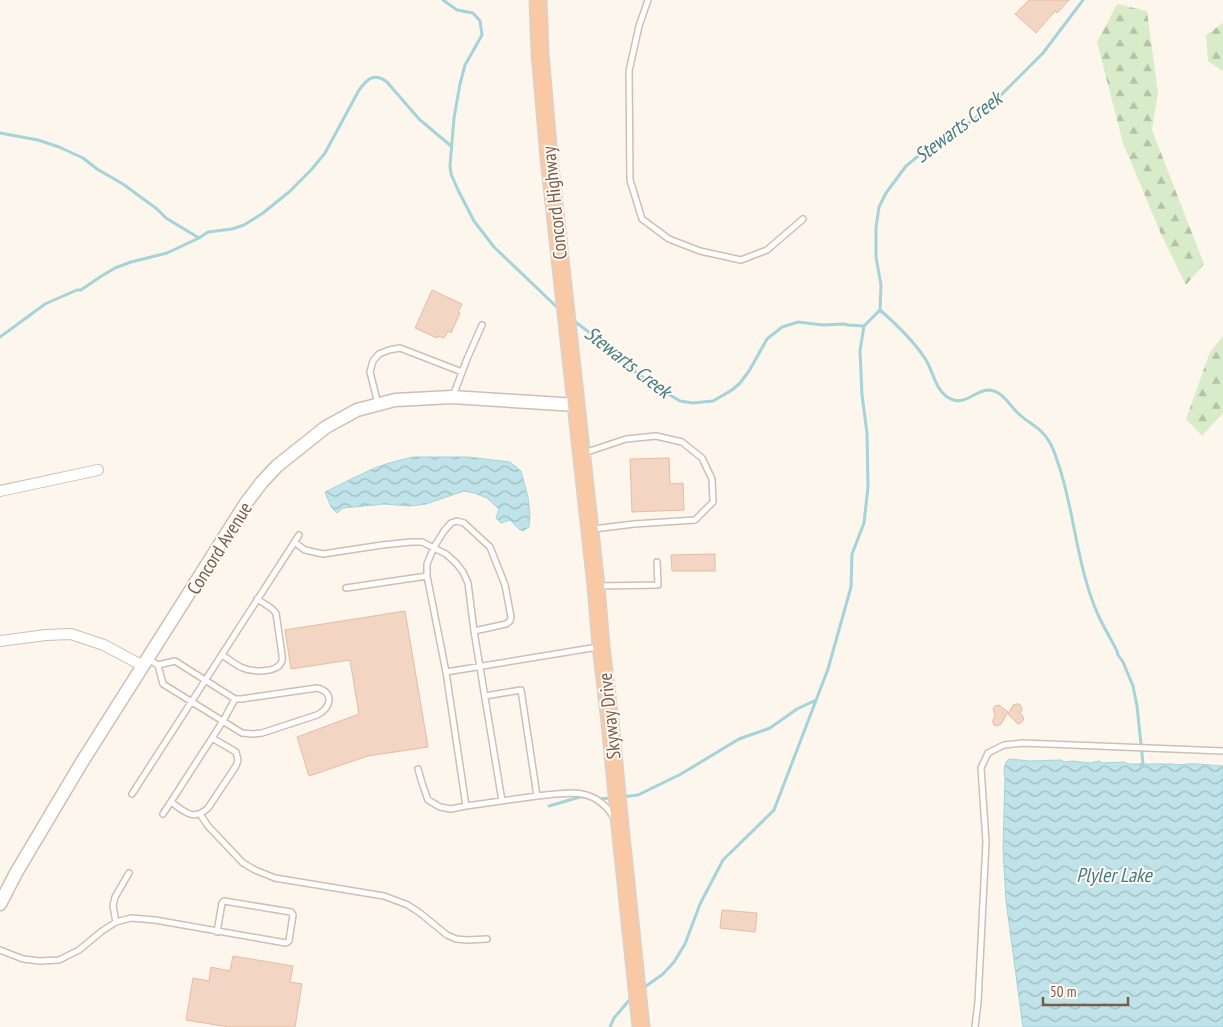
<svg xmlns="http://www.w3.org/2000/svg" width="1223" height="1027" font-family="'PT Sans Narrow',sans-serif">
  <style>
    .forest { fill: url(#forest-firs) }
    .water { fill: url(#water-waves); stroke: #a5d3da }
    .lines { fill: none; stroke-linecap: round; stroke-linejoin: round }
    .stream { stroke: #a5d3da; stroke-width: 3 }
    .building { fill: #f3d5c3; stroke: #e6bba3 }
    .service-casing { stroke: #d1beb0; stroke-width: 8 }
    .minor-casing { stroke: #d1beb0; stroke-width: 12 }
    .tertiary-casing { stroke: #d1beb0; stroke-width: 15 }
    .trunk-casing { stroke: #dad1cd; stroke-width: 19 }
    .service { stroke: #fff; stroke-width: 5 }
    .minor { stroke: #fff; stroke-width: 10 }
    .tertiary { stroke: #fff; stroke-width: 12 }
    .trunk { stroke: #f9c8a4; stroke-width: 16 }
    .labels { text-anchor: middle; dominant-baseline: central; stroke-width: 4; stroke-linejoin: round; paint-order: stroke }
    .street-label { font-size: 19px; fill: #7a5c4d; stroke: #fffaf3 }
    .water-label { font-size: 20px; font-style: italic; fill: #437c86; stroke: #fffaf3 }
  </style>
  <defs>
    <pattern id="forest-firs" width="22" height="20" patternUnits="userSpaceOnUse" patternTransform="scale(1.25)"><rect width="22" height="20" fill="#d8ecc9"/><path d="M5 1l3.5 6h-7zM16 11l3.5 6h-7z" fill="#b4c2a5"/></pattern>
    <pattern id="water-waves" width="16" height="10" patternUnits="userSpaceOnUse" patternTransform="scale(1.25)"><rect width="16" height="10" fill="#bfe3e8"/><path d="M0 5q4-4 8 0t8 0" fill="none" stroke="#a0bbbe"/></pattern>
  </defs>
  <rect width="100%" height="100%" fill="#fdf6ec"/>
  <path class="forest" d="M 1117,4 L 1147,11 L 1158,93 L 1152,130 L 1204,264 L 1186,285 L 1161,234 L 1123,143 L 1097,42 Z
    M 1223,23 L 1223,71 L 1208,61 L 1206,35 Z
    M 1223,336 L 1223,413 L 1202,436 L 1186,419 L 1210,352 Z"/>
  <path class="water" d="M 413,457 L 468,457 L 510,462 L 521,471 L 528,497 L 530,515 L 529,527 L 523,531 L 519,529 L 510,520 L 501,523 L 496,518 L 499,509 L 487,498 L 474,493 L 464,491 L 426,504 L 410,506 L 384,504 L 343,508 L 337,513 L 331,507 L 325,492 C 338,486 350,479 364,473 C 379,465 396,461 413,457 Z
    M 1009,759 L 1030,761 L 1061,760 L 1065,762 L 1073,761 L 1090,763 L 1099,761 L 1103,763 L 1124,762 L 1128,764 L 1172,764 C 1180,766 1189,763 1197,764 C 1206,765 1214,765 1223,766 L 1223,1027 L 1023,1027 L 1006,901 L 1003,848 L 1005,778 C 1004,770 1003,764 1009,759 Z"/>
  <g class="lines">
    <path class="stream" d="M 443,0 L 457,10 L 473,13 L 480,21 L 482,35 L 465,65 L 460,84 L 454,118 L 450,166 L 451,174 L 458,190 L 474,221 L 494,247 L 560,310
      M 0,133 L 38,140 L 59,147 L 83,158 L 97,169 L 123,184 L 157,209 L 166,218 L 199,238
      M 880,310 C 896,324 912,339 924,357 C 933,369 934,387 946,396 C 963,409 973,391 988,390 C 1003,390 1010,407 1020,415 C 1031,425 1042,428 1050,443 C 1053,448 1055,454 1057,460 C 1068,490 1072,521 1079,552 C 1084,576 1090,599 1101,621 C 1106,631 1112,641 1117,651 L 1118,655 L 1123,662 L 1133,686 L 1137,706 L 1143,764 L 1140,765
      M 573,320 L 590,333 L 614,355 L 650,383 L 680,401 L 693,403 L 713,401 L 732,390 L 740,383 L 749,371 L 767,339 L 782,327 L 798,322 L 823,325 L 844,324 L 848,325 L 864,326 L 880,310 L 881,285 L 876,257 L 876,228 L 879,207 L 886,193 L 906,166 L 922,153 L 973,120 L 999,97 L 1043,53 L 1083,0
      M 0,337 L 45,304 L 77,290 L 81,290 L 100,277 L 115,268 L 131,262 L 167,253 L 199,238 L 208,232 L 232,229 L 244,225 L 263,213 L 289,192 L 311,170 L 325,153 L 359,90 C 367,79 374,72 387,82 L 419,119 L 451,146
      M 622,797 L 638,795 L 681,774 L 739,739 L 770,728 L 797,709 L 816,700
      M 597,799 L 613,798
      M 549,806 L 580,797 L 586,797
      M 642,989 L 663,974 L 674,962 L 685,944 L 700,904 L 723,860 L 774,810 L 828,669 L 851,587 L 852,554 L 864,523 L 868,487 L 867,433 L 862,395 L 860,351 L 864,326
      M 610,1027 L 614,1018 L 632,997"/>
  </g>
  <path class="building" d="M 1029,0 L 1069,0 L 1057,13 L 1055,11 L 1036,33 L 1015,14 Z
    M 432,290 L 462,304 L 458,312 L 460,313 L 451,333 L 448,331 L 444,338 L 438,336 L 437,338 L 415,328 Z
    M 669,458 L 670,484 L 683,483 L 684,510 L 632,512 L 630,459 Z
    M 715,554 L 715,571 L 672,571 L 671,555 Z
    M 405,611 L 428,747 L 368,756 L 309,776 L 297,737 L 359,714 L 350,660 L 291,669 L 285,630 Z
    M 1016,704 L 1019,704 L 1021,706 L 1022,710 L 1020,713 L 1024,718 L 1022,722 L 1018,724 L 1008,714 L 1013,705 Z
    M 999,705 L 1008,712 L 1001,724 L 997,726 L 994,725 L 993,723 L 993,720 L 995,716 L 993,708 L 995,706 Z
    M 722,910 L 757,913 L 755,932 L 720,928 Z
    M 233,956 L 293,966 L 290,982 L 302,984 L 295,1027 L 229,1027 L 186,1020 L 193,978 L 209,981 L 211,967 L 230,971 Z"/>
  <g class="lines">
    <defs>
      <path id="service" d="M 648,0 L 639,26 L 629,71 L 630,180 L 642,219 L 669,239 L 700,251 L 741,260 L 767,250 L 803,219
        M 453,396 L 467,359 L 482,325
        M 378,404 L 370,372 L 373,361 L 379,354 L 389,350 L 400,348 L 462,372
        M 584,453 L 626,439 L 656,436 L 682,442 L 702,458 L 712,479 L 713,502 L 695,520 L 634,524 L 593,529
        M 294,542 L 305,550 L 323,554 L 382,545 L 411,542 L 422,542 L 446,554 L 456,563 L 463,572 L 468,583 L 474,631
        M 599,586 L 658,585 L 657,562
        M 346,588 L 427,576
        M 222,655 C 229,659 235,665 243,668 C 252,672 276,673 281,663 C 283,661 282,658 282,655 L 276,613 L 271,608 L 257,599
        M 148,659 L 158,665 L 163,684 L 242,733 L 253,734 L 262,733 L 317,715 C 331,708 335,692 317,688 L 241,699 L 235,699 L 175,661 L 158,665
        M 446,672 L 427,576 L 427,564 L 434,547 L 444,531 L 451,523 L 457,521 L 464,523 L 490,547 L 505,585 L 511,617 L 510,621 L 506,624 L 474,631 L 502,801
        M 485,696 L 521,690 L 537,796 L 466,806 L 446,672 L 598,647
        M 418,769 L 422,783 L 428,800 L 440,807 L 451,809 L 466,806
        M 132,794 L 299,535
        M 537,796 C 569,793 593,786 613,816
        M 171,802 C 184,811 193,822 208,808 L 236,766 L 238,760 L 236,752 L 212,738
        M 163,814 L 223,721 L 235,699
        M 200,814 L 208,826 L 243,863 L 255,870 L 275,878 L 384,896 L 408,905 L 420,913 L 447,935 L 456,939 L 468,940 L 487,939
        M 116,922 L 113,906 L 115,897 L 129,873
        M 0,950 L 23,959 L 40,961 L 59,960 L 79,950 L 102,931 L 116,922 L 131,918 L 155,920 L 286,943 L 289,941 L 293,915 L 291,912 L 224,901 L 222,903 L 217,932
        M 975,1027 L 978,1002 L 986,842 L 981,768 L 988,753 L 1004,745 L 1023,743 L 1223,751"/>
      <path id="minor" d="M 0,491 L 98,470
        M 0,641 L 46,635 L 71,634 L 104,645 L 143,666"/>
      <path id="tertiary" d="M 0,904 L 16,873 L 82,762 L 246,503 L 262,482 L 277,466 L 326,427 L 357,410 L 395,400 L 452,397 L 576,405"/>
      <path id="trunk" d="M 538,0 L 540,53 L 549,158 L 596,586 L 601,646 L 610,722 L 620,826 L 641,1027"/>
    </defs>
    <use href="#service" class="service-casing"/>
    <use href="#minor" class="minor-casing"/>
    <use href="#tertiary" class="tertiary-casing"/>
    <use href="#trunk" class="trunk-casing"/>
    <use href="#service" class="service"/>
    <use href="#minor" class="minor"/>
    <use href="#tertiary" class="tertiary"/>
    <use href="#trunk" class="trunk"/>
  </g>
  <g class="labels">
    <g class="street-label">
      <text transform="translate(554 203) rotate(-96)">Concord Highway</text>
      <text transform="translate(219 548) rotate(-58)">Concord Avenue</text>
      <text transform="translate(609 716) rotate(-96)">Skyway Drive</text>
    </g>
    <g class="water-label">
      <text transform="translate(958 127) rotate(-37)">Stewarts Creek</text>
      <text transform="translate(628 362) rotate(38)">Stewarts Creek</text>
      <text x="1114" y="875">Plyler Lake</text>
    </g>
  </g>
  <path d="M1043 997v8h85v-8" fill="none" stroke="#7a5c4d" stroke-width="2.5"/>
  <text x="1050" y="997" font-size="15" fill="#7a5c4d" stroke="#fffaf3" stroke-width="4" paint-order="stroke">50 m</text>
</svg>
